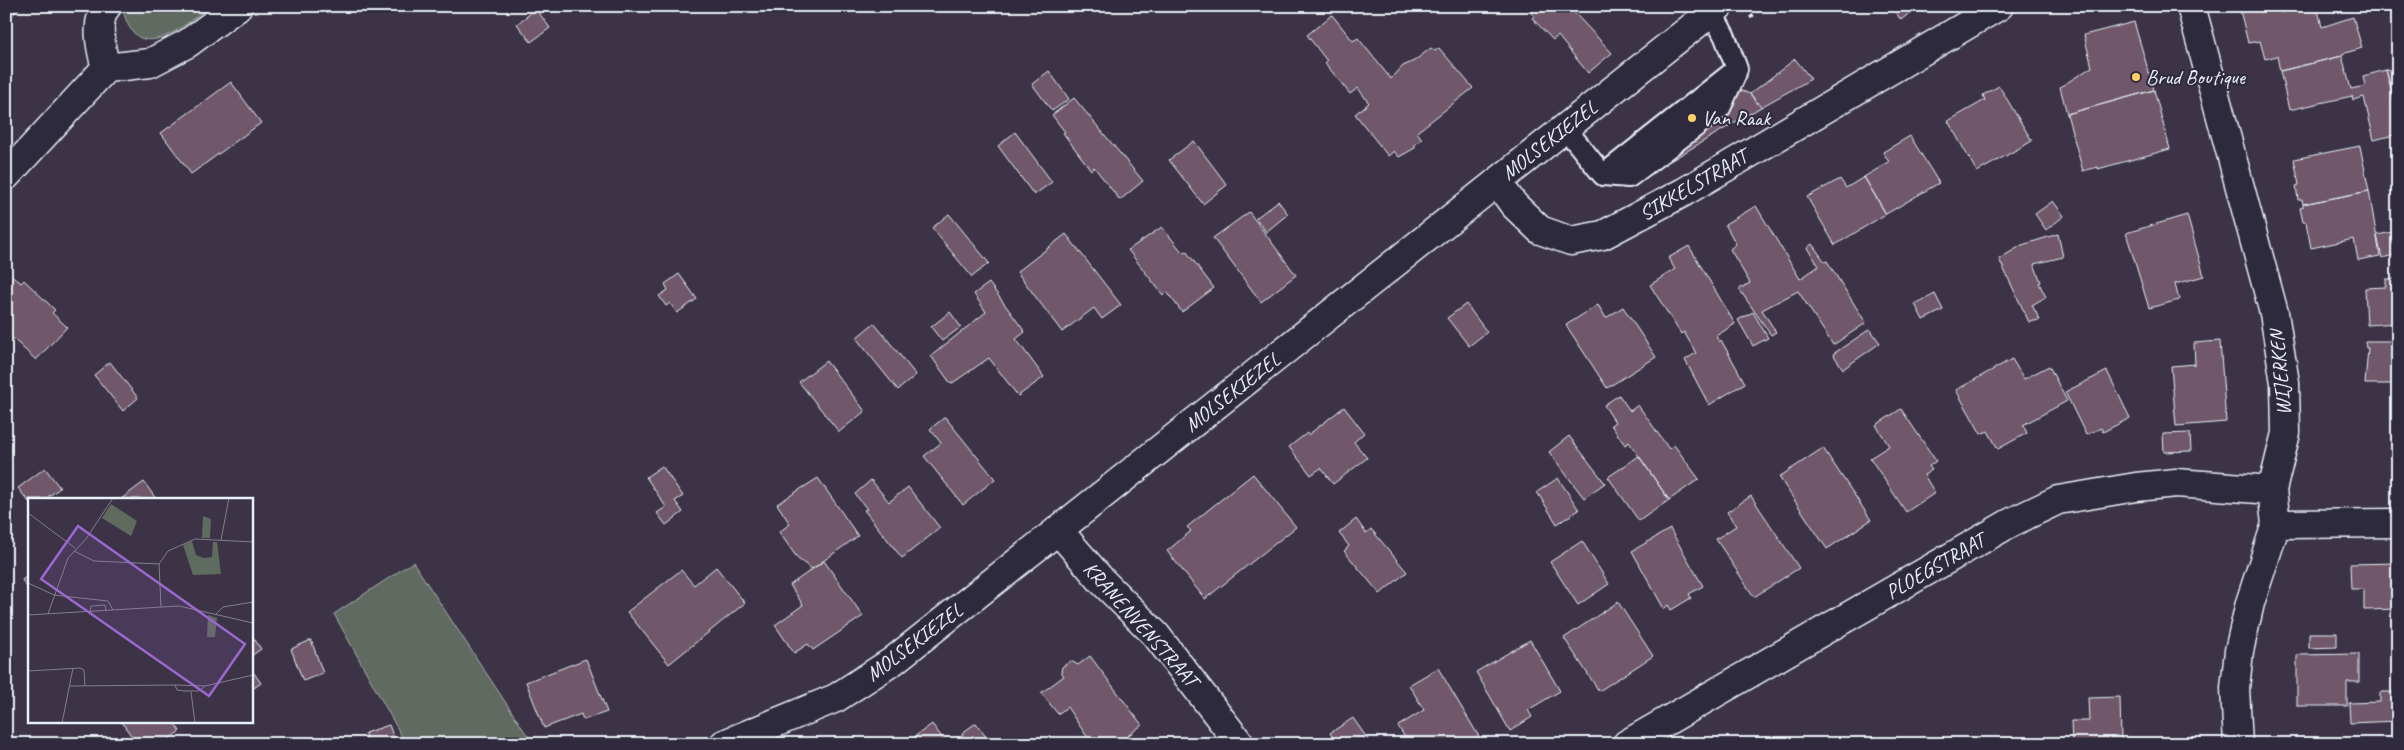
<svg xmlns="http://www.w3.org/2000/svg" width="2404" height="750" font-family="Caveat,sans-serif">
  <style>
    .green { fill: #606b60; stroke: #a4aeac }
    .building { fill: #6f586b; stroke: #e8f1f8 }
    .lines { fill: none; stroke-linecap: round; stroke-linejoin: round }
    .lane-casing { stroke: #e8f1f8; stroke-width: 24 }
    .street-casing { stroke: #e8f1f8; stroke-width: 31 }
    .secondary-casing { stroke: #e8f1f8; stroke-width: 31 }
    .path { stroke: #e8f1f8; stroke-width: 3; stroke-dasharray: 5 4; stroke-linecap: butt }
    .lane { stroke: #2f2a3d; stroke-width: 20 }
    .street { stroke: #2f2a3d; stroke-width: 28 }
    .secondary { stroke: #2f2a3d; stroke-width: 28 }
    .poi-dot { fill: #ffd166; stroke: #2f2a3d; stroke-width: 2 }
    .labels { text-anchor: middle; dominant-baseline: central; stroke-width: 4; stroke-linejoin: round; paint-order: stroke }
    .poi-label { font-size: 21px; fill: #e8f1f8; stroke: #2f2a3d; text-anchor: start }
    .street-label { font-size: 21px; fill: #e8f1f8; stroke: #2f2a3d }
    .inset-road { fill: none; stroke: #817f8d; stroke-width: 1 }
    .view { fill: #9c67d0; fill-opacity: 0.15; stroke: #9c67d0; stroke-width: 2.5 }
    .inset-edge { fill: none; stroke: #e8f1f8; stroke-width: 2.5 }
  </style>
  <rect width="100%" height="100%" fill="#3c3346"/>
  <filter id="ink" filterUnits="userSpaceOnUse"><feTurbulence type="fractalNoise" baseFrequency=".02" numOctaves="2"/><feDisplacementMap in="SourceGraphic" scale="10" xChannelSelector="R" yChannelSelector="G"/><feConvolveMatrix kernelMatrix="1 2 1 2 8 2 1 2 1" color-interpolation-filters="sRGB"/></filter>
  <g filter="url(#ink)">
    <path class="green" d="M 126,6 L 210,6 C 182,27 137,68 123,10 Z
      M 413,562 L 533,744 L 406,744 L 334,614 Z"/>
    <path class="building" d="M 6,6 L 20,8 L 6,21 Z
      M 1525,6 L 1568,6 L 1612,53 L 1588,73 L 1558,36 L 1553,40 L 1532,18 L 1534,16 Z
      M 1891,6 L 1918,6 L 1901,20 Z
      M 2239,6 L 2279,6 L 2281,13 L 2307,6 L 2317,6 L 2322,27 L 2353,17 L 2362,48 L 2342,54 L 2342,56 L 2280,71 L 2277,56 L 2265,59 L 2260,41 L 2248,43 Z
      M 2393,6 L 2398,6 L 2398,26 Z
      M 536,9 L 550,28 L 531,42 L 517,24 Z
      M 1332,15 L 1353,41 L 1358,38 L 1391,79 L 1403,66 L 1414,61 L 1431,48 L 1435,51 L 1439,48 L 1473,88 L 1417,132 L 1422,139 L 1415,144 L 1415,148 L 1399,157 L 1394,151 L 1388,156 L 1355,114 L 1369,103 L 1358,88 L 1350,94 L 1325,63 L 1327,61 L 1307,35 Z
      M 2134,22 L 2154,90 L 2067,114 L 2060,87 L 2092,67 L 2084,35 Z
      M 2342,56 L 2351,89 L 2365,86 L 2363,76 L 2386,70 L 2398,117 L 2398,134 L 2374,140 L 2364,97 L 2353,100 L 2352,96 L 2289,110 L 2280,71 Z
      M 1795,59 L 1811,79 L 1761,107 L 1750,94 Z
      M 2398,68 L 2398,83 L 2390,84 L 2386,70 Z
      M 1049,71 L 1069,99 L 1052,111 L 1032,84 Z
      M 1713,79 L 1750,94 L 1761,107 L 1655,170 L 1633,143 Z
      M 231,82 L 261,123 L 191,174 L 161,133 Z
      M 1999,86 L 2032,141 L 1977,172 L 1948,121 L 1985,100 L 1983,95 Z
      M 2154,90 L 2170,149 L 2098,169 L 2098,167 L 2083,171 L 2067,114 Z
      M 1074,98 L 1143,181 L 1120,200 L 1094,167 L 1091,170 L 1063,133 L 1065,132 L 1052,115 Z
      M 1015,132 L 1052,182 L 1034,195 L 998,146 Z
      M 1910,136 L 1939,183 L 1886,214 L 1864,177 L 1889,162 L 1883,152 Z
      M 1194,141 L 1227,185 L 1203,204 L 1169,160 Z
      M 2360,146 L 2369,191 L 2303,204 L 2302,200 L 2298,200 L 2296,186 L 2299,185 L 2294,159 Z
      M 1864,177 L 1886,214 L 1835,245 L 1807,197 L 1840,179 L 1846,188 Z
      M 2369,191 L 2380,256 L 2358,260 L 2354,239 L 2311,248 L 2306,222 L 2303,222 L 2300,208 L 2303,207 L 2303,204 Z
      M 1278,201 L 1288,214 L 1266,232 L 1256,218 Z
      M 2053,201 L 2064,216 L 2046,230 L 2035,214 Z
      M 1756,206 L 1800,279 L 1819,266 L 1807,248 L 1812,244 L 1825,262 L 1827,261 L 1866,323 L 1833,345 L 1798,291 L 1762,310 L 1776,332 L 1771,335 L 1739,289 L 1750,283 L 1730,249 L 1736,244 L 1725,224 Z
      M 1249,212 L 1296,275 L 1261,302 L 1213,238 Z
      M 949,214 L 989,263 L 972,277 L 932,228 Z
      M 2187,215 L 2204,276 L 2175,284 L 2179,300 L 2149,308 L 2126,233 Z
      M 1162,227 L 1183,253 L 1186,251 L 1214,288 L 1182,312 L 1167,292 L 1163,295 L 1128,250 Z
      M 2398,231 L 2398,254 L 2382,258 L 2377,235 Z
      M 1066,234 L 1121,305 L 1102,319 L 1094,308 L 1062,332 L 1017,272 Z
      M 2058,234 L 2063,257 L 2034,264 L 2041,282 L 2039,283 L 2046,297 L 2032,305 L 2040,320 L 2029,322 L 1999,259 L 2022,245 Z
      M 1689,246 L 1735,324 L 1716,336 L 1719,342 L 1721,340 L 1745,383 L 1709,405 L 1685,360 L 1696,353 L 1684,332 L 1681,334 L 1650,285 L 1675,269 L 1668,258 Z
      M 9,273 L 21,283 L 24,280 L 55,310 L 52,313 L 67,327 L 36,360 L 6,332 L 6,276 Z
      M 679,274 L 697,299 L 677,313 L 670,303 L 666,306 L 659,296 L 668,290 L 665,284 Z
      M 2386,279 L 2398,279 L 2398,323 L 2367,325 L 2365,288 L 2386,287 Z
      M 989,283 L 1025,332 L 1016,339 L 1044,377 L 1018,396 L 989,358 L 951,384 L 931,356 L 986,312 L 974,294 Z
      M 1935,294 L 1943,310 L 1923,320 L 1915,304 Z
      M 1466,304 L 1487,332 L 1469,346 L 1447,318 Z
      M 1598,305 L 1606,318 L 1623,307 L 1656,357 L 1607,388 L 1566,325 Z
      M 950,312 L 961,327 L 942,341 L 931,327 Z
      M 1753,312 L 1768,338 L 1753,346 L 1738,320 Z
      M 874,323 L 916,375 L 898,390 L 856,338 Z
      M 1870,329 L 1880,343 L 1843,369 L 1833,354 Z
      M 2220,341 L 2226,422 L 2176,426 L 2171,366 L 2195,364 L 2194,343 Z
      M 2365,341 L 2398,341 L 2398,384 L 2365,384 L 2368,348 L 2366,348 Z
      M 2012,359 L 2024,379 L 2049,366 L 2067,401 L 2023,425 L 2027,433 L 1998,449 L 1988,431 L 1981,434 L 1956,390 Z
      M 826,361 L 865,411 L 839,432 L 799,382 Z
      M 110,362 L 138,398 L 123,411 L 94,375 Z
      M 2107,371 L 2130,418 L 2103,432 L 2101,428 L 2086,435 L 2065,392 Z
      M 1619,395 L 1630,411 L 1638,405 L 1669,449 L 1674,445 L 1699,479 L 1669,500 L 1629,442 L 1625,445 L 1611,425 L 1615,422 L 1604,405 Z
      M 1344,407 L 1364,433 L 1354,442 L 1367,458 L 1333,484 L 1321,468 L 1311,475 L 1289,447 L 1307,433 L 1308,435 Z
      M 1901,409 L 1936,461 L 1929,466 L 1932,470 L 1924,475 L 1935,493 L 1906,512 L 1870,458 L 1889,446 L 1876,425 Z
      M 945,417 L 995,479 L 963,505 L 924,456 L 941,443 L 930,429 Z
      M 2190,433 L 2191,451 L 2164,452 L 2163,434 Z
      M 1569,436 L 1605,483 L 1584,498 L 1549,452 Z
      M 1823,448 L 1871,520 L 1827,549 L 1779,477 Z
      M 1639,456 L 1669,500 L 1639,521 L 1608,477 Z
      M 662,466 L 683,496 L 675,501 L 683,512 L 666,525 L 657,513 L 666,507 L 646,477 Z
      M 45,468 L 60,488 L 45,499 L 29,499 L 29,502 L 18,488 Z
      M 1253,474 L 1296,527 L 1205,599 L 1167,551 L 1191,531 L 1187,527 Z
      M 818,478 L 858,536 L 812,569 L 798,559 L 779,532 L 790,524 L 777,504 Z
      M 1558,478 L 1579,510 L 1557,524 L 1537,492 Z
      M 871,480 L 889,502 L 908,487 L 940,528 L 902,558 L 864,510 L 867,509 L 855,494 Z
      M 144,482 L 156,499 L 121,499 Z
      M 1751,496 L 1799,568 L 1754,597 L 1716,539 L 1736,526 L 1727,512 Z
      M 1356,519 L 1366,533 L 1371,529 L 1407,572 L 1380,594 L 1344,551 L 1349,546 L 1339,533 Z
      M 1670,529 L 1703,586 L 1689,594 L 1691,598 L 1671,610 L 1668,605 L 1664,609 L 1632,551 Z
      M 1582,541 L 1609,584 L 1578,605 L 1550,562 Z
      M 824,561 L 863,616 L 813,650 L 808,644 L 794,653 L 775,625 L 803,605 L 790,585 Z
      M 2398,563 L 2398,609 L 2364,610 L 2364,589 L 2351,589 L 2350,564 Z
      M 716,567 L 745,603 L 669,664 L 627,612 L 681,570 L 694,585 Z
      M 29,575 L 29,590 L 22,580 Z
      M 1618,602 L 1653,656 L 1599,691 L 1564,638 Z
      M 2309,633 L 2337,633 L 2337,647 L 2309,648 Z
      M 251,634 L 261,649 L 251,656 Z
      M 311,640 L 323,673 L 303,681 L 291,649 Z
      M 1530,640 L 1560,691 L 1528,710 L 1532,717 L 1510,731 L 1476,672 Z
      M 2359,654 L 2359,682 L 2347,682 L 2347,706 L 2297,706 L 2297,655 Z
      M 1090,656 L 1142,725 L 1117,744 L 1092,744 L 1067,707 L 1058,714 L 1041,693 L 1064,676 L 1061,672 L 1062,667 L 1071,661 L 1078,665 Z
      M 586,659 L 607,712 L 583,720 L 581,714 L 544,728 L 526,682 Z
      M 1438,668 L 1481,740 L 1474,744 L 1409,744 L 1398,726 L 1424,710 L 1409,685 Z
      M 251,669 L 261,683 L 251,690 Z
      M 2380,692 L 2398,692 L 2398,721 L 2350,723 L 2349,703 L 2380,702 Z
      M 2120,697 L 2121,739 L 2128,739 L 2128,744 L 2072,744 L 2071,721 L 2089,721 L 2088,698 Z
      M 1353,718 L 1371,744 L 1337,744 L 1330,733 Z
      M 121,721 L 173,721 L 180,731 L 162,744 L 137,744 Z
      M 976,723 L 991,744 L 952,744 L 963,735 L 962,733 Z
      M 932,724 L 947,744 L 907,744 L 906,743 Z
      M 389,725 L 396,744 L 357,744 L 367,740 L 365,733 Z
      M 2347,740 L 2347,744 L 2322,744 L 2322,741 Z"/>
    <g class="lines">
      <defs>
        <path id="lane" d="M 1565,128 L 1603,175 L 1737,69 L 1725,37 L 1712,12
          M 1603,175 L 1629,177 L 1720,108 L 1736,73"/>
        <path id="street" d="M 2191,6 L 2274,313 L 2285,383 L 2286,433 L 2272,490 L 2276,524 L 2250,603 L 2239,651 L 2235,688 L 2238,744
          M 106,68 C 101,50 94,22 107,6
          M 6,176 L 106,68 L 150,63 L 188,43 L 238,6
          M 1497,182 L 1514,205 L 1540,230 L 1571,241 L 1603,235 L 1684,192 L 1999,6
          M 2276,524 L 2398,523
          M 1058,530 L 1102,581 L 1156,635 L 1240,744
          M 1627,744 L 2010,523 L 2058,500 L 2136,487 L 2176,483 L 2272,490"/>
        <path id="secondary" d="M 724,744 L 836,698 L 893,661 L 1719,6"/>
      </defs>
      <use href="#lane" class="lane-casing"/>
      <use href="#street" class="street-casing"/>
      <use href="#secondary" class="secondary-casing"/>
      <path class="path" d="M 1750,18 L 1764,6"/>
      <use href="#lane" class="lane"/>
      <use href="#street" class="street"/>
      <use href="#secondary" class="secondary"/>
    </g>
  </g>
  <g class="poi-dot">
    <circle cx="2136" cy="77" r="5"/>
    <circle cx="1692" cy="118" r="5"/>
  </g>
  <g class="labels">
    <g class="poi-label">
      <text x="2146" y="77">Brud Boutique</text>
      <text x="1702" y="118">Van Raak</text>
    </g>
    <g class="street-label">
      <text transform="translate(1549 140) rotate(-38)">MOLSEKIEZEL</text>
      <text transform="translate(1693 185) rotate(-30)">SIKKELSTRAAT</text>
      <text transform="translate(2280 373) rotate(-95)">WIJERKEN</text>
      <text transform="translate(1232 392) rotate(-38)">MOLSEKIEZEL</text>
      <text transform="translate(1935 566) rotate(-30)">PLOEGSTRAAT</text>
      <text transform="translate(1141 624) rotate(48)">KRANENVENSTRAAT</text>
      <text transform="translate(914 642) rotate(-37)">MOLSEKIEZEL</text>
    </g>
  </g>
  <g transform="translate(28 498)">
    <rect width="225" height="225" fill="#3c3346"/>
    <path d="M 83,6 L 109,23 L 103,38 L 74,20 ZM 175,18 L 183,21 L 182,40 L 174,40 ZM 164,43 L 168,57 L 176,60 L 184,59 L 185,44 L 189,44 L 193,76 L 165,77 L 155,47 ZM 180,117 L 189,120 L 187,139 L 179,139 Z" fill="#606b60"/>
    <path class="inset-road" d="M 0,15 L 47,50M 193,42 L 201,0M 46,53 L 66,63 L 131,66M 0,85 L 26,97 L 80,103 L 85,112M 133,109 L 131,66 L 140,53 L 167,41 L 225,44M 62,114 L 63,108 L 77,107 L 78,113M 20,116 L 40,60 L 58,41 L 85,0M 188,116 L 195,109 L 225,104M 0,117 L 151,108 L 225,125M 0,173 L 52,170 L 56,172 L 57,188M 42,188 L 147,187M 177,188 L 171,193 L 156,193 L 149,192 L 147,187 L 177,188 L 225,177M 163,194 L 167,225M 34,225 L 45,170"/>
    <path class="view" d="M 50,28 L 217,146 L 181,198 L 13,81 Z"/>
    <rect width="225" height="225" class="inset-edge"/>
  </g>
  <rect width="2404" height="750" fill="none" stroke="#2f2a3d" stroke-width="25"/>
  <rect x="12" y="12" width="2379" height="725" fill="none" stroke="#e8f1f8" stroke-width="2" filter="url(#ink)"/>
</svg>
